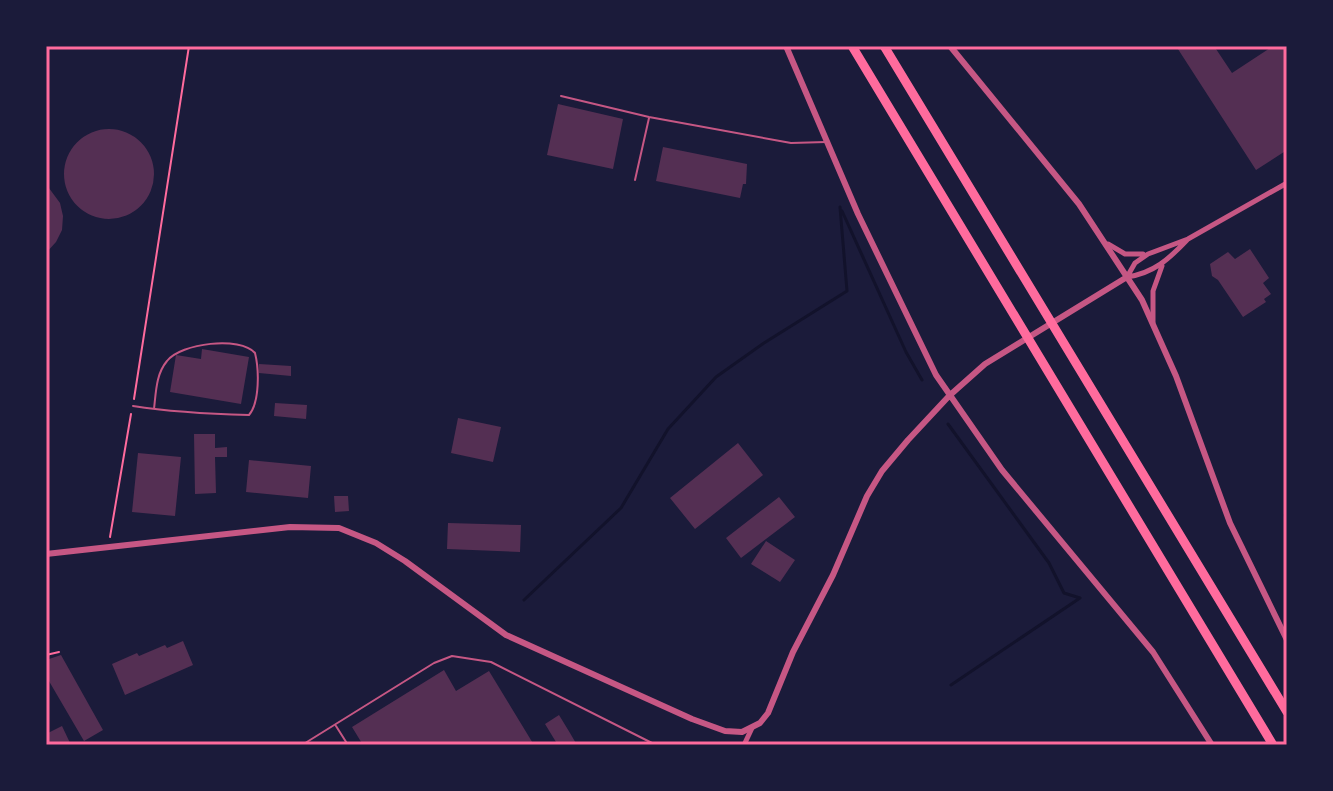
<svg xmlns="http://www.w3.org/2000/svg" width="1333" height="791" font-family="'IBM Plex Sans',sans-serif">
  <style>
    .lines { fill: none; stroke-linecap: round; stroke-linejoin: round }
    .stream { stroke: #12122b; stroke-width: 3 }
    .building { fill: #542f53 }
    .path { stroke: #ff6b9d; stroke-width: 2 }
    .service { stroke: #c65784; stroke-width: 2 }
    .minor { stroke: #c65784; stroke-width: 5 }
    .tertiary { stroke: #c65784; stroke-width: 6 }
    .motorway { stroke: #ff6b9d; stroke-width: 9 }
    .neatline { fill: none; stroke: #ff6b9d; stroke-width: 3 }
  </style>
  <rect width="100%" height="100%" fill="#1b1b3a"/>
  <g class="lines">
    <path class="stream" d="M 842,211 L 906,352 L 922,380
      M 948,424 L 1049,563 L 1064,593 L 1080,598
      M 1285,515 L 1287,515
      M 524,600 L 621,508 L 668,429 L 716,377 L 764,343 L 847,291 L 840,207
      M 951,685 L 1080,598"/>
  </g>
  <path class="building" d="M 1176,46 L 1214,46 L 1232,73 L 1273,46 L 1287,46 L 1287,150 L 1256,170 Z
    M 558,104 L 623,119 L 613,169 L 547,155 Z
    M64 174a45 45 0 1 1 90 0a45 45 0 1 1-90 0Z
    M 663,147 L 747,164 L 746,184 L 743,184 L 740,198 L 656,181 Z
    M 46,184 L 60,203 L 63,216 L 62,230 L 56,242 L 46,253 Z
    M 1250,249 L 1269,278 L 1263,283 L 1271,294 L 1264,299 L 1266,302 L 1243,317 L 1218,280 L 1212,276 L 1210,264 L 1228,252 L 1235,259 Z
    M 202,349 L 249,357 L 241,404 L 170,392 L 176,355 L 201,359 Z
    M 259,364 L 291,366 L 291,376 L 259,373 Z
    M 275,403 L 307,405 L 306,419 L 274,416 Z
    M 458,418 L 501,427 L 493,462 L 451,453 Z
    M 194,434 L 215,434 L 215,448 L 227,447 L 227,457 L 215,457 L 216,493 L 195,494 Z
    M 738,443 L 763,475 L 695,529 L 670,498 Z
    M 138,453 L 181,457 L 175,516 L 132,512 Z
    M 249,460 L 311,466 L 308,498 L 246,492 Z
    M 334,496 L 348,496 L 349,511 L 335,512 Z
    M 779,497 L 795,517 L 741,558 L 726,538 Z
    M 448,523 L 521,525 L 520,552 L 447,549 Z
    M 766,541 L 795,560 L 780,582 L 751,564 Z
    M 183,641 L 193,665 L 125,695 L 112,664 L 137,653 L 139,656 L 165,645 L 167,648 Z
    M 61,655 L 103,730 L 84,741 L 46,676 L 46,660 Z
    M 444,670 L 456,691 L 489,671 L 534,745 L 363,745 L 352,727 Z
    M 559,715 L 570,733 L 577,745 L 551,745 L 556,742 L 545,724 Z
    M 62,726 L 71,745 L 46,745 L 46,734 Z"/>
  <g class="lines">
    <path class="path" d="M 134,399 L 189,46
      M 110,537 L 131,414
      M 46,655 L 59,652"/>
    <path class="service" d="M 561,96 L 649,117 L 791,143 L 826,142
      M 635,180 L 649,118
      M 133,406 C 171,412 210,414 249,415 C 260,402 259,369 255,353 C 240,336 181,343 167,361 C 156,374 156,392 154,409
      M 336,726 L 348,745
      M 302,745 L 434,663 L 452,656 L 491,662 L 656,745"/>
    <path class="minor" d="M 1108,244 L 1125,254 L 1143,254
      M 1127,277 L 1135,263 L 1148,254 L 1188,239 L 1287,183
      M 1127,277 C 1154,273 1169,259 1187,240
      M 1153,322 L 1153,291 L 1162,266
      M 744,745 L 752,728"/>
    <path class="tertiary" d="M 786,46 L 858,214 L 936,375 L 1002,470 L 1153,652 L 1212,745
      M 950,46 L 1079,204 L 1142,300 L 1176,376 L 1230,523 L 1287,640
      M 46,554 L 290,527 L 339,528 L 376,543 L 405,561 L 506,635 L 692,719 L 725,731 L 742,732 L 760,723 L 768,713 L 793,652 L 833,575 L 867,496 L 882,471 L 908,440 L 949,396 L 985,364 L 1127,277"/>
    <path class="motorway" d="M 852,46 L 1273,745
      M 884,46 L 1287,712"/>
  </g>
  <rect width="1333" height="791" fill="none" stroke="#1b1b3a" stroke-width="96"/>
  <rect x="48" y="48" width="1237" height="695" class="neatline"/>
</svg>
